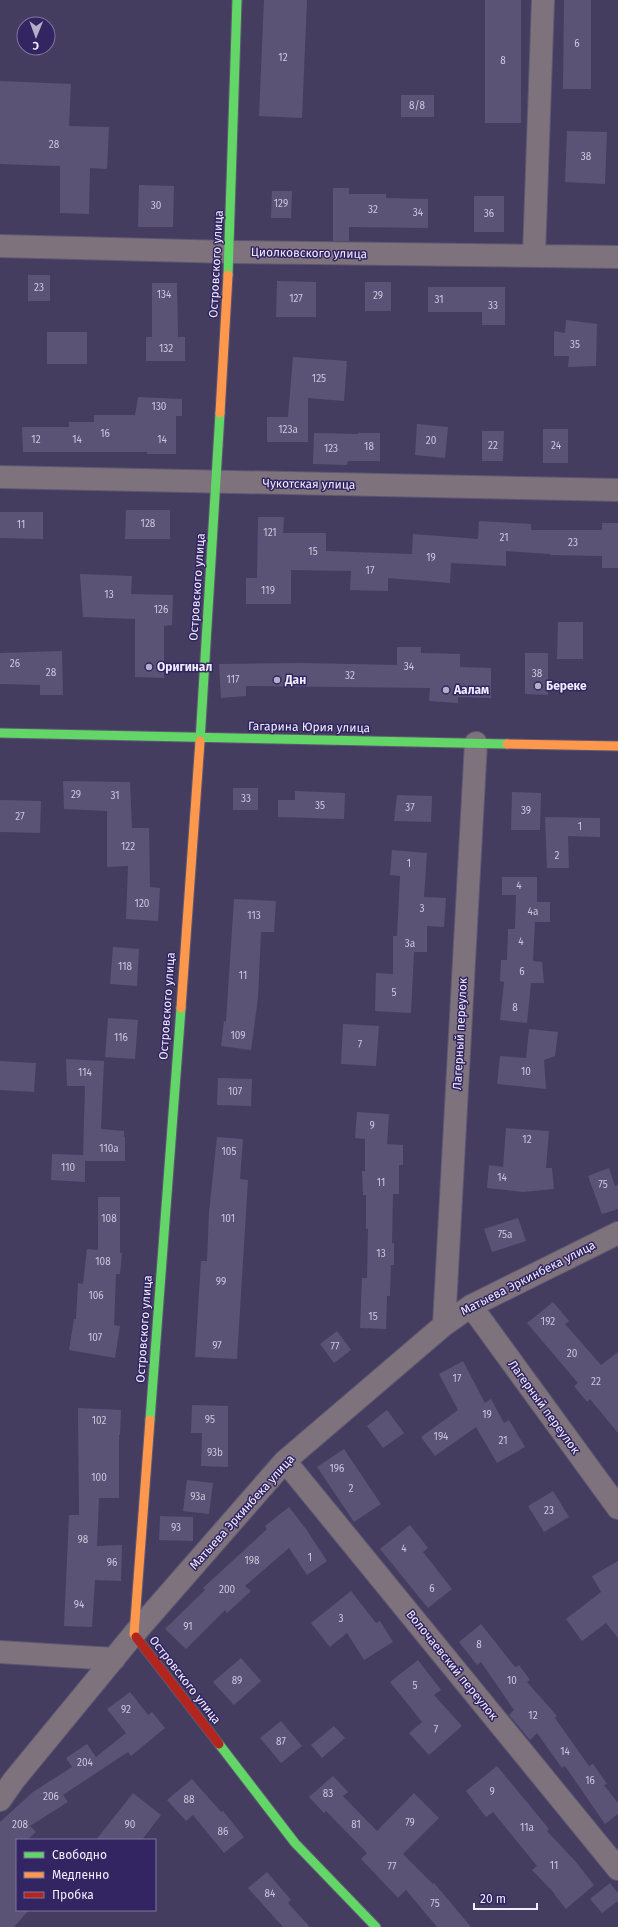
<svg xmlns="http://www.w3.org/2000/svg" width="618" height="1927" font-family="'Fira Sans',sans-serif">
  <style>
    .building { fill: #5b5376 }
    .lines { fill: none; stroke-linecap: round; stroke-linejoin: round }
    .street-casing { stroke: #5f5873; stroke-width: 24 }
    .fast-casing { stroke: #5f5873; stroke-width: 11 }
    .slow-casing { stroke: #5f5873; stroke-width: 11 }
    .jam-casing { stroke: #5f5873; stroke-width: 11 }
    .street { stroke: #7e737c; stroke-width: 22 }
    .fast { stroke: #63d668; stroke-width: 9 }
    .slow { stroke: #ff974d; stroke-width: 9 }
    .jam { stroke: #b3261e; stroke-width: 9 }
    .poi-dot { fill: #b4afc6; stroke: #332462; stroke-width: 1.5 }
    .labels { text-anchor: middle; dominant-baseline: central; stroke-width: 3; stroke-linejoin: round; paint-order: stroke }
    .number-label { font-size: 10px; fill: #cac6db }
    .street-label { font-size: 12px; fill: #efedfd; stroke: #332462 }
    .poi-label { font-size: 12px; font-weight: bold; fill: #efedfd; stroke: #332462; text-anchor: start }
  </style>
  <rect width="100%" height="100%" fill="#453d60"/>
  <path class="building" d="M 264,0 L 307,0 L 302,118 L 259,116 Z
    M 485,0 L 521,0 L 521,123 L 485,123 Z
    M 564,0 L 591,0 L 591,89 L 563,89 Z
    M 0,81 L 71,84 L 69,126 L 109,127 L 107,169 L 90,168 L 89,214 L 60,213 L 60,166 L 0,164 Z
    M 401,95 L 434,95 L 434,117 L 401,117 Z
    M 567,131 L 607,132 L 605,184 L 565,182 Z
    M 139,185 L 174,186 L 173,227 L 138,227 Z
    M 333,188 L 349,188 L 349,194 L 386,194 L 386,198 L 428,199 L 428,228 L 349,227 L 349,241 L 333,241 Z
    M 272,191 L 292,191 L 291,218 L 271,218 Z
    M 474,196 L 504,196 L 504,232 L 474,232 Z
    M 28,275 L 50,275 L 50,301 L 28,301 Z
    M 277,281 L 316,282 L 316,317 L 276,317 Z
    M 365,282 L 391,282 L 391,311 L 365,311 Z
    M 152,283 L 177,283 L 178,337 L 185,337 L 185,361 L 146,361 L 146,337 L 152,337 Z
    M 428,287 L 505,287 L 505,325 L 482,325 L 482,312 L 428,312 Z
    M 566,320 L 597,324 L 596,366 L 568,367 L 569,356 L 554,356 L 554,331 L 565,333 Z
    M 47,332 L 87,332 L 87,364 L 47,364 Z
    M 293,357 L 347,361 L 344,401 L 308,398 L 308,442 L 267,442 L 267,417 L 288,417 Z
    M 138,397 L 182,399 L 182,416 L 176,416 L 176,454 L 147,454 L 147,452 L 23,452 L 22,427 L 69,427 L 69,422 L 94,422 L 94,415 L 135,415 Z
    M 417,424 L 448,427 L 445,458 L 415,455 Z
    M 543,429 L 568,429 L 568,463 L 543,463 Z
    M 482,431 L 504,431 L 503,461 L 482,461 Z
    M 314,433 L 358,434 L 358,433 L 380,433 L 380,461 L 348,461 L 347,465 L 313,464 Z
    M 126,510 L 170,510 L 170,539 L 125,539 Z
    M 0,512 L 43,512 L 43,539 L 0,538 Z
    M 258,517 L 284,517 L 283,533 L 326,533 L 326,551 L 412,554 L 413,534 L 478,539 L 479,521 L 531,524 L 531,530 L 602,530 L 602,523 L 618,523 L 618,568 L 602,568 L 602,556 L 550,555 L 550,554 L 506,551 L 506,566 L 451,563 L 450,583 L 388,578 L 388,591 L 350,590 L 351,571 L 291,570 L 291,604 L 246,604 L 246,578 L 257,578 Z
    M 80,574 L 132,576 L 131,594 L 173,595 L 172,625 L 164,626 L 164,678 L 135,677 L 135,619 L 83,617 Z
    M 558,622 L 583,622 L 583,659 L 557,659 Z
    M 397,647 L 421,647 L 421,653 L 460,654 L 460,667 L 491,668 L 491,698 L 458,697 L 458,703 L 429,701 L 430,688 L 246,686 L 246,696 L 221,698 L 219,664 L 302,663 L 397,665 Z
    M 62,651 L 63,695 L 40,695 L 40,685 L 0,684 L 0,653 Z
    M 525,653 L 548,653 L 548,695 L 525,694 Z
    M 63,781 L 130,782 L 132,828 L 149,828 L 150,887 L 160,888 L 158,921 L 126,919 L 128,866 L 107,867 L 107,811 L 64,809 Z
    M 233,788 L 258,788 L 258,810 L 233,810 Z
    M 295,791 L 345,793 L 344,819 L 278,817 L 278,800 L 295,800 Z
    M 512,792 L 541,793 L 540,830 L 511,830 Z
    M 397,795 L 432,796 L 431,822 L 394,821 Z
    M 0,800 L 41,801 L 40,833 L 0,832 Z
    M 545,817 L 600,818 L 600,837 L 568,836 L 569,868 L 547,868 Z
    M 392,850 L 427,853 L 424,897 L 446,898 L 444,927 L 427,926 L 427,952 L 414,952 L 411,1013 L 375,1011 L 376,973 L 393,974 L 393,936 L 397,936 L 400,876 L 390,875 Z
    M 502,877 L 537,877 L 537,902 L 550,902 L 550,922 L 535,922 L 533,961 L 542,962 L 544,983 L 531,983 L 527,1023 L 500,1020 L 504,982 L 500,981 L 501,960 L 507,960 L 508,929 L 515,929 L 516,895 L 502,895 Z
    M 234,899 L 276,901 L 274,932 L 261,932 L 258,998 L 251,1050 L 221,1046 L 224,1021 L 226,1022 Z
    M 113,947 L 139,949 L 137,986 L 110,984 Z
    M 108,1018 L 138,1020 L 135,1059 L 105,1057 Z
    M 343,1024 L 379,1026 L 376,1066 L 341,1064 Z
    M 529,1029 L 558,1032 L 555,1056 L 544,1060 L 546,1089 L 497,1084 L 500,1056 L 526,1058 Z
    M 66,1059 L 104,1061 L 101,1129 L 124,1131 L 124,1137 L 125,1137 L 125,1161 L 85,1161 L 85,1182 L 51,1180 L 52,1154 L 83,1155 L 85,1086 L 67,1086 Z
    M 0,1061 L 36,1063 L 34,1092 L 0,1090 Z
    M 218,1078 L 252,1079 L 251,1106 L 217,1105 Z
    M 357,1112 L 389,1114 L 387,1144 L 403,1145 L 403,1165 L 399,1165 L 399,1194 L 393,1194 L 392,1243 L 394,1243 L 394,1265 L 391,1265 L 390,1296 L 387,1296 L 386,1329 L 360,1328 L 362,1278 L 367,1278 L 368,1229 L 366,1229 L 366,1195 L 363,1195 L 362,1171 L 365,1171 L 365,1139 L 355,1138 Z
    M 506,1128 L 549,1131 L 546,1168 L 552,1168 L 554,1189 L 523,1192 L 487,1188 L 489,1165 L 503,1167 Z
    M 217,1137 L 243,1139 L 240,1179 L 248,1180 L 237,1359 L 195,1357 L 201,1261 L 207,1261 L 209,1212 Z
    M 609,1168 L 615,1186 L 618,1185 L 618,1209 L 602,1214 L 588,1176 Z
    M 98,1197 L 120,1197 L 120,1253 L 122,1253 L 120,1274 L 116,1274 L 114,1325 L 120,1326 L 115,1358 L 69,1350 L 74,1319 L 76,1319 L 78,1283 L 83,1284 L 87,1249 L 98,1250 Z
    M 518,1218 L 526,1241 L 492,1252 L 484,1229 Z
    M 553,1302 L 569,1321 L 565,1324 L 601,1365 L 618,1352 L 618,1433 L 590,1399 L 587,1402 L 574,1386 L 578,1383 L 527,1323 Z
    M 337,1331 L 351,1350 L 334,1363 L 320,1344 Z
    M 463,1361 L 485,1403 L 491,1399 L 504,1423 L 509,1420 L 525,1447 L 497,1463 L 476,1427 L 435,1456 L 421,1437 L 458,1410 L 439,1374 Z
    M 192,1405 L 228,1406 L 228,1467 L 201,1466 L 202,1433 L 191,1433 Z
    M 78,1408 L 121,1410 L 120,1435 L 119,1435 L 119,1498 L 99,1498 L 97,1546 L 122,1545 L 121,1581 L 95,1580 L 92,1627 L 64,1626 L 69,1515 L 79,1515 Z
    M 387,1410 L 404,1433 L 383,1448 L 367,1426 Z
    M 344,1449 L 381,1504 L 354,1522 L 317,1467 Z
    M 187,1480 L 213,1483 L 209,1514 L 183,1511 Z
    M 553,1491 L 569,1517 L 544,1532 L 528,1506 Z
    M 289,1507 L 306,1529 L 327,1561 L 307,1575 L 289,1548 L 245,1586 L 251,1591 L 227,1613 L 225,1610 L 186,1649 L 165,1629 L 205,1590 L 203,1588 L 267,1529 L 265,1526 Z
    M 160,1516 L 193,1517 L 193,1541 L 159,1540 Z
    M 410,1525 L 428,1548 L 423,1552 L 452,1589 L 428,1608 L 380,1549 Z
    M 618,1561 L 618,1638 L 606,1623 L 582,1641 L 566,1619 L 601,1592 L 592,1576 Z
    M 351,1591 L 376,1623 L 380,1621 L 393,1642 L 364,1660 L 347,1633 L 330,1647 L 311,1623 Z
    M 481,1624 L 515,1667 L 519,1665 L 530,1680 L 527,1682 L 557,1716 L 555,1718 L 589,1766 L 593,1764 L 607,1784 L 604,1785 L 618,1803 L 618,1814 L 605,1824 L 565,1766 L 562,1768 L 537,1733 L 530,1740 L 509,1715 L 514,1710 L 481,1662 L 477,1665 L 459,1642 Z
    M 241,1658 L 261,1681 L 234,1705 L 213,1682 Z
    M 418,1660 L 441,1690 L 434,1695 L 462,1726 L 429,1755 L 409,1733 L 422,1722 L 390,1682 Z
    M 130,1692 L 148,1715 L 152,1712 L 165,1728 L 131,1756 L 128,1752 L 63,1795 L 68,1802 L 30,1826 L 36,1832 L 27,1840 L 17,1840 L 17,1910 L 29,1910 L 14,1927 L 0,1927 L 0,1822 L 33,1792 L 72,1767 L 66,1758 L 87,1744 L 96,1757 L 126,1733 L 107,1709 Z
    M 281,1721 L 302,1746 L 281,1763 L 260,1738 Z
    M 334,1726 L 345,1738 L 322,1758 L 311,1745 Z
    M 497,1766 L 549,1829 L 547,1831 L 576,1862 L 594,1885 L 566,1909 L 554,1894 L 555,1894 L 532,1870 L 537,1866 L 493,1812 L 486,1817 L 466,1791 Z
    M 333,1776 L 348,1792 L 343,1796 L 377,1831 L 414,1793 L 439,1818 L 403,1854 L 433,1884 L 434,1883 L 471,1927 L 437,1927 L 406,1890 L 398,1898 L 361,1859 L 367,1853 L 326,1811 L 324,1813 L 309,1797 Z
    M 192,1779 L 221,1812 L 223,1811 L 244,1837 L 224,1853 L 193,1815 L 186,1821 L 167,1800 Z
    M 133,1793 L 161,1815 L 142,1840 L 96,1840 Z
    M 267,1872 L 291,1900 L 288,1903 L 310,1927 L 283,1927 L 248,1888 Z
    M 610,1883 L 618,1893 L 618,1901 L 602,1913 L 590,1899 Z"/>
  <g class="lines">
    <defs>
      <path id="street" d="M 0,246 L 229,252 L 618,257
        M 534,255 L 543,0
        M 0,477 L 618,490
        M 471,1306 L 618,1508
        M 444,1325 L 476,743
        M 285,1461 L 618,1869
        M 0,1652 L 114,1659
        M 0,1800 L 14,1780 L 134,1634 L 285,1461 L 444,1325 L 471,1306 L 618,1233"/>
      <path id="fast" d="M 228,275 L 237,0
        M 0,733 L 507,744
        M 200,741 L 220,413
        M 150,1420 L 181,1008
        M 219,1744 L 295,1843 L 376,1927"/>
      <path id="slow" d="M 220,413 L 228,275
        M 507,744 L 618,746
        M 181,1008 L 200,741
        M 136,1637 L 134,1634 L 150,1420"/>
      <path id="jam" d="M 136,1637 L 219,1744"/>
    </defs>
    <use href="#street" class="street-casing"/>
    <use href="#fast" class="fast-casing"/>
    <use href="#slow" class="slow-casing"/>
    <use href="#jam" class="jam-casing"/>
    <use href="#street" class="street"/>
    <use href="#fast" class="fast"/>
    <use href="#slow" class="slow"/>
    <use href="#jam" class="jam"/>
  </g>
  <g class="poi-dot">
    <circle cx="149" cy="667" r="4"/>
    <circle cx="277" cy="680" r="4"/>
    <circle cx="538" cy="686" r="4"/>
    <circle cx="446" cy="690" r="4"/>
  </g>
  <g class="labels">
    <g class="number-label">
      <text x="577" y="44">6</text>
      <text x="283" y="58">12</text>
      <text x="503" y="61">8</text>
      <text x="417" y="106">8/8</text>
      <text x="54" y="145">28</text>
      <text x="586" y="157">38</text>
      <text x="281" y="204">129</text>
      <text x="156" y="206">30</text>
      <text x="373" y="210">32</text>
      <text x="418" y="213">34</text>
      <text x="489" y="214">36</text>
      <text x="39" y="288">23</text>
      <text x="164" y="295">134</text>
      <text x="378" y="296">29</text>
      <text x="296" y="299">127</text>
      <text x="439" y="300">31</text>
      <text x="493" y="306">33</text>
      <text x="575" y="345">35</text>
      <text x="166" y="349">132</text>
      <text x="319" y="379">125</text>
      <text x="159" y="407">130</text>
      <text x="288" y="430">123a</text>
      <text x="105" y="434">16</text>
      <text x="36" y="440">12</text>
      <text x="77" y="440">14</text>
      <text x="162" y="440">14</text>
      <text x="431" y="441">20</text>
      <text x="493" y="446">22</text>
      <text x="556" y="446">24</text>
      <text x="369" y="447">18</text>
      <text x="331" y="449">123</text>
      <text x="148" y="524">128</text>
      <text x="21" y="525">11</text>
      <text x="270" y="533">121</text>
      <text x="504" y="538">21</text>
      <text x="573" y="543">23</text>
      <text x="313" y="552">15</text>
      <text x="431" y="558">19</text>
      <text x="370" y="571">17</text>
      <text x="268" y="591">119</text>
      <text x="109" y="595">13</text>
      <text x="161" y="610">126</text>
      <text x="15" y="664">26</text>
      <text x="409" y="667">34</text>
      <text x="51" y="673">28</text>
      <text x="537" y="674">38</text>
      <text x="350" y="676">32</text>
      <text x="233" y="680">117</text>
      <text x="76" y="795">29</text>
      <text x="115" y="796">31</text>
      <text x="246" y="799">33</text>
      <text x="320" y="806">35</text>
      <text x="410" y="808">37</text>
      <text x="526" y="811">39</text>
      <text x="20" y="817">27</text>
      <text x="580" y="827">1</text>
      <text x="128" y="847">122</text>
      <text x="557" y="856">2</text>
      <text x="409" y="864">1</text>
      <text x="519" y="886">4</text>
      <text x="142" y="904">120</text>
      <text x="422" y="909">3</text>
      <text x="533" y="912">4a</text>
      <text x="254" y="916">113</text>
      <text x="521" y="942">4</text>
      <text x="410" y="944">3a</text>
      <text x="125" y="967">118</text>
      <text x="522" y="972">6</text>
      <text x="243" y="976">11</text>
      <text x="394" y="993">5</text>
      <text x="515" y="1008">8</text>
      <text x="238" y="1036">109</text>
      <text x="121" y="1038">116</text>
      <text x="360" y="1045">7</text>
      <text x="526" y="1072">10</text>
      <text x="85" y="1073">114</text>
      <text x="235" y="1092">107</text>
      <text x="372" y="1126">9</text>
      <text x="527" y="1140">12</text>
      <text x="109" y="1149">110a</text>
      <text x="229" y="1152">105</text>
      <text x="68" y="1168">110</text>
      <text x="502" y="1178">14</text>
      <text x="381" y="1183">11</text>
      <text x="603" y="1185">75</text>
      <text x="109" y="1219">108</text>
      <text x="228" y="1219">101</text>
      <text x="505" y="1235">75a</text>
      <text x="381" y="1254">13</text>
      <text x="103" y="1262">108</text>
      <text x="221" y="1282">99</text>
      <text x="96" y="1296">106</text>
      <text x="373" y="1317">15</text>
      <text x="548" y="1322">192</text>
      <text x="95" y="1338">107</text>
      <text x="217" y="1346">97</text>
      <text x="335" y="1347">77</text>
      <text x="572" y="1354">20</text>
      <text x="457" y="1379">17</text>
      <text x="596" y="1382">22</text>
      <text x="487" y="1415">19</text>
      <text x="210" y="1420">95</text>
      <text x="99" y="1421">102</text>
      <text x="441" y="1437">194</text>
      <text x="503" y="1441">21</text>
      <text x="215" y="1453">93b</text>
      <text x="337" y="1469">196</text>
      <text x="99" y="1478">100</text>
      <text x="351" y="1489">2</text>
      <text x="198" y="1497">93a</text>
      <text x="549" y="1511">23</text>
      <text x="176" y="1528">93</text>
      <text x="83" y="1540">98</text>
      <text x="404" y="1549">4</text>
      <text x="310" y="1558">1</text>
      <text x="252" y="1561">198</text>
      <text x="112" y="1563">96</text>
      <text x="432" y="1589">6</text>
      <text x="227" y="1590">200</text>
      <text x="79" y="1605">94</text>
      <text x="341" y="1619">3</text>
      <text x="188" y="1627">91</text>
      <text x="479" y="1645">8</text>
      <text x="237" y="1681">89</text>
      <text x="512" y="1681">10</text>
      <text x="415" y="1686">5</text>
      <text x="126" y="1710">92</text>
      <text x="533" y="1716">12</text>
      <text x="436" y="1730">7</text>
      <text x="281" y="1742">87</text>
      <text x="565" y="1752">14</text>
      <text x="85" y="1763">204</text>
      <text x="590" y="1781">16</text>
      <text x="492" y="1792">9</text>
      <text x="328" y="1794">83</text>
      <text x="51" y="1797">206</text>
      <text x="189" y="1800">88</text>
      <text x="410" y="1823">79</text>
      <text x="20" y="1825">208</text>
      <text x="130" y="1825">90</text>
      <text x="356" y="1825">81</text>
      <text x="527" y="1828">11a</text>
      <text x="223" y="1832">86</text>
      <text x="554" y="1866">11</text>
      <text x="392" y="1867">77</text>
      <text x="270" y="1894">84</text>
      <text x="435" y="1904">75</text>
    </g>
    <g class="street-label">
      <text transform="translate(309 253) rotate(1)">Циолковского улица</text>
      <text transform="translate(216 264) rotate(-87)">Островского улица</text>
      <text transform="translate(309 484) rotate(1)">Чукотская улица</text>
      <text transform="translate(197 587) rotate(-86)">Островского улица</text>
      <text transform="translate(309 727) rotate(1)">Гагарина Юрия улица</text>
      <text transform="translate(167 1006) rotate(-86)">Островского улица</text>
      <text transform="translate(460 1034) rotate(-87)">Лагерный переулок</text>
      <text transform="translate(528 1278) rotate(-27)">Матыева Эркинбека улица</text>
      <text transform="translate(144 1329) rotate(-86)">Островского улица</text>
      <text transform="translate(544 1407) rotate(54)">Лагерный переулок</text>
      <text transform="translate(242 1512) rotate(-48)">Матыева Эркинбека улица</text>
      <text transform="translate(452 1665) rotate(51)">Волочаевский переулок</text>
      <text transform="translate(185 1680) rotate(52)">Островского улица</text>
    </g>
    <g class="poi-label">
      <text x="157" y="667">Оригинал</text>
      <text x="285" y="680">Дан</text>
      <text x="546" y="686">Береке</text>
      <text x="454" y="690">Аалам</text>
    </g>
  </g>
  <rect x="16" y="1839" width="140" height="72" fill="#332462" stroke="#7e74a0"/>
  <rect x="24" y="1852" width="20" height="6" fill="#63d668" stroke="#7e74a0"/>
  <text x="52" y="1859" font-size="12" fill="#efedfd">Свободно</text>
  <rect x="24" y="1872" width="20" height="6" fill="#ff974d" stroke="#7e74a0"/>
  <text x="52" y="1879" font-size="12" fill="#efedfd">Медленно</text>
  <rect x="24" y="1892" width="20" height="6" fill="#b3261e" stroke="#7e74a0"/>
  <text x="52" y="1899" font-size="12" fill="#efedfd">Пробка</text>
  <g transform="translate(36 36) rotate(181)"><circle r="19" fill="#332462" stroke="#7e74a0"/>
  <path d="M0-3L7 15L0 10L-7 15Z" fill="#b4afc6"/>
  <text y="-6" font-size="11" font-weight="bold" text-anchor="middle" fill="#efedfd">С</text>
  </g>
  <path d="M474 1903v6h63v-6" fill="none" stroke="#efedfd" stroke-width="2"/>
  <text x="480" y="1903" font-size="12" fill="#efedfd" stroke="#332462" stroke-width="3" paint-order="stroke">20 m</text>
</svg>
